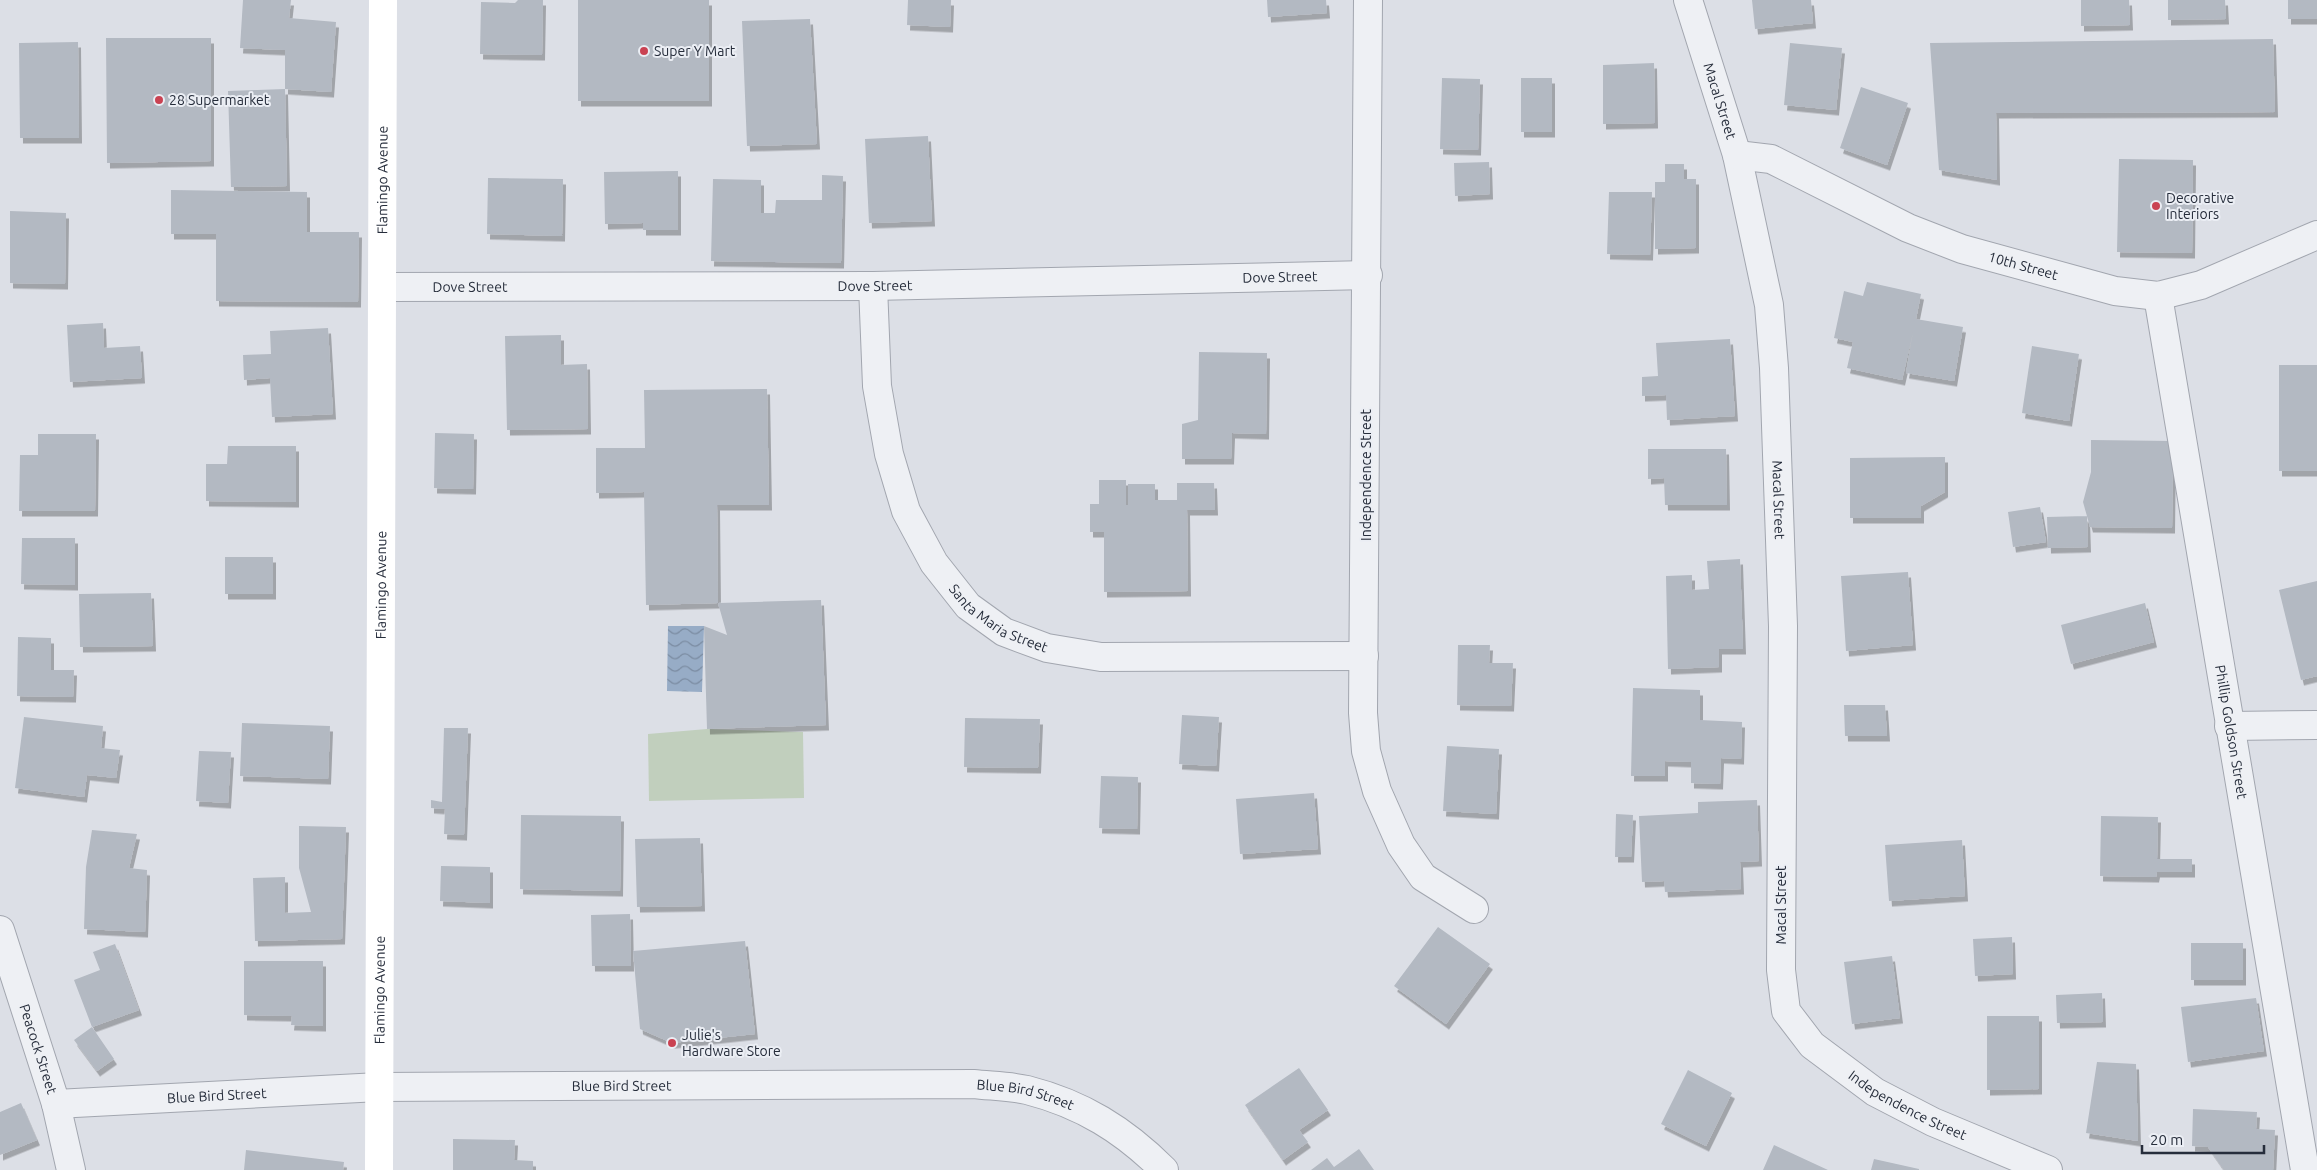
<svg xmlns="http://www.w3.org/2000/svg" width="2317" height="1170" font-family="Ubuntu,sans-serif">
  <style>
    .garden { fill: #c1cfbd }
    .water { fill: url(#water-waves) }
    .building { fill: #b3b9c2; filter: url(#shadow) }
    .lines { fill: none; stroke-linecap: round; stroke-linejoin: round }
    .street-casing { stroke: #a2a6af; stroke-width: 30 }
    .street { stroke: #eef0f4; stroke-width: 28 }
    .secondary { stroke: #fff; stroke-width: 28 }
    .poi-dot { fill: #ca4252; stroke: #ebeef4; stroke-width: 2 }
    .labels { text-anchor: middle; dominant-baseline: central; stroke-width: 4; stroke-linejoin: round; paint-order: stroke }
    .poi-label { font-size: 14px; fill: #262d3b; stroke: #ebeef4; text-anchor: start }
    .street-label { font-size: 14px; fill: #262d3b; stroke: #ebeef4 }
  </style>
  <defs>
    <pattern id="water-waves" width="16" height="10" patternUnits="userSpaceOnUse" patternTransform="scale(1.25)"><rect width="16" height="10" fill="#97acc6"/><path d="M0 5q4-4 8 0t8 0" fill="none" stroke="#7b8ca2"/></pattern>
    <filter id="shadow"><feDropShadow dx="3" dy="5.5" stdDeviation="0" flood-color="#0004"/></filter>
  </defs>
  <rect width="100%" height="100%" fill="#dcdfe6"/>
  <path class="garden" d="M 707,729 L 803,732 L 804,798 L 649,801 L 648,734 Z"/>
  <path class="water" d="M 668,626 L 704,626 L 702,692 L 667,691 Z"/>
  <path class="building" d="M 243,0 L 291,0 L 289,18 L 336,22 L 331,92 L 285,89 L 285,50 L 240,48 Z
    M 518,0 L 543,0 L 542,55 L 480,54 L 481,2 L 515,3 Z
    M 578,0 L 709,0 L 709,101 L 578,101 Z
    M 908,0 L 951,0 L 950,27 L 907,25 Z
    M 1267,0 L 1326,0 L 1327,13 L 1268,17 Z
    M 1752,0 L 1811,0 L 1813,23 L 1755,29 Z
    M 2081,0 L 2129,0 L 2130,25 L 2081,26 Z
    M 2168,0 L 2225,0 L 2226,19 L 2168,20 Z
    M 2288,0 L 2317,0 L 2317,19 L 2288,19 Z
    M 810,19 L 817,144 L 747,146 L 742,21 Z
    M 106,38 L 211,38 L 211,161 L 107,163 Z
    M 2273,39 L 2275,112 L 1996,113 L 1997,180 L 1939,170 L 1930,43 Z
    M 78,42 L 79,138 L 20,138 L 19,43 Z
    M 1790,43 L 1842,48 L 1836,110 L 1784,105 Z
    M 1654,63 L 1655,123 L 1603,124 L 1603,65 Z
    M 1442,78 L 1480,79 L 1478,150 L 1440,149 Z
    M 1521,78 L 1552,78 L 1552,132 L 1521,132 Z
    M 1861,87 L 1908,103 L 1887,165 L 1840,148 Z
    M 285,89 L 287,186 L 231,187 L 228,91 Z
    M 928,136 L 932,221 L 869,223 L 865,139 Z
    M 2119,159 L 2193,160 L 2192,253 L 2117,252 Z
    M 1489,162 L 1490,194 L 1455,196 L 1454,163 Z
    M 1665,164 L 1684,164 L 1684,179 L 1696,179 L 1696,248 L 1655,249 L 1655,182 L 1665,182 Z
    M 678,171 L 678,230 L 643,230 L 643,223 L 605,224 L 604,172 Z
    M 822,175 L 843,176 L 841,263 L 711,261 L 713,179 L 761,180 L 761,213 L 775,213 L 776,200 L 822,200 Z
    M 488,178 L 563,179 L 562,236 L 487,234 Z
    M 171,190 L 307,192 L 307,232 L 359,232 L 358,302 L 216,301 L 216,234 L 171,234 Z
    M 1609,192 L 1652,192 L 1650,255 L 1607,254 Z
    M 10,211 L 66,213 L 65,284 L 10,283 Z
    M 1867,282 L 1921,294 L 1916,319 L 1963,327 L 1954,381 L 1906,373 L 1913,332 L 1902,380 L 1847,368 L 1853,342 L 1834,338 L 1844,291 L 1863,296 Z
    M 103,323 L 104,348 L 140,346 L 142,378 L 70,382 L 67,325 Z
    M 328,328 L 333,414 L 272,417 L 270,378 L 244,380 L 243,355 L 271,354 L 270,331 Z
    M 561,335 L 561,365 L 587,364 L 588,429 L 507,430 L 505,336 Z
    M 1730,339 L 1735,416 L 1667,420 L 1666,395 L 1642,396 L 1642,377 L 1658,376 L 1656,343 Z
    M 2032,346 L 2079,354 L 2069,421 L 2022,413 Z
    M 1199,352 L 1267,353 L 1266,434 L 1232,433 L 1231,459 L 1182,459 L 1182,424 L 1198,420 Z
    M 2279,365 L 2317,365 L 2317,471 L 2279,471 Z
    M 767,389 L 769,505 L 717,505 L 718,603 L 646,605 L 644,492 L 596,493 L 596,448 L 645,448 L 644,390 Z
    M 435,433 L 474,434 L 473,489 L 434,488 Z
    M 38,434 L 96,434 L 95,511 L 19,511 L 20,455 L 38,455 Z
    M 2091,440 L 2173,441 L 2172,528 L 2090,527 L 2083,502 L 2091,472 Z
    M 228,446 L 296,446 L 296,502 L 206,501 L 206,464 L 227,464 Z
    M 1648,449 L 1726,449 L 1727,505 L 1665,505 L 1664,478 L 1648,479 Z
    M 1945,457 L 1945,492 L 1921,506 L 1921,518 L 1850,518 L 1850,458 Z
    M 1099,480 L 1126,480 L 1126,505 L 1128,505 L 1128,484 L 1155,484 L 1155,500 L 1177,500 L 1177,483 L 1214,483 L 1215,510 L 1187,510 L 1188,591 L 1104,592 L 1104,532 L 1090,532 L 1090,504 L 1099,504 Z
    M 2040,507 L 2046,542 L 2013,547 L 2008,512 Z
    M 2087,516 L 2088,547 L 2048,548 L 2047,517 Z
    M 22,538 L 75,538 L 75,585 L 21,584 Z
    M 225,557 L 273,557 L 273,594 L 225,594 Z
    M 1740,559 L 1743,649 L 1719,649 L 1719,667 L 1668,669 L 1666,576 L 1692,575 L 1692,590 L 1709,589 L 1707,561 Z
    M 1908,572 L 1913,645 L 1846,651 L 1841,576 Z
    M 2317,581 L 2317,676 L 2301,680 L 2279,590 Z
    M 151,593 L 153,646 L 80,647 L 79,594 Z
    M 821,600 L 826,725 L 707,729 L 704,626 L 727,635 L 718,603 Z
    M 2145,603 L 2154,642 L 2071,664 L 2061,625 Z
    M 18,637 L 51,638 L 51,670 L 74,670 L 73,697 L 17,696 Z
    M 1458,645 L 1490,645 L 1489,663 L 1513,663 L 1511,706 L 1457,705 Z
    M 1633,688 L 1700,690 L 1700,720 L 1742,722 L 1741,759 L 1721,758 L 1720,784 L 1691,783 L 1691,762 L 1665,761 L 1665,776 L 1631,776 Z
    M 1844,705 L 1885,705 L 1887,736 L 1845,736 Z
    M 1182,715 L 1219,717 L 1216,766 L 1179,764 Z
    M 24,717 L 103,726 L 101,748 L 120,750 L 116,778 L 87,775 L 84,797 L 15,788 Z
    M 965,718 L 1040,719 L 1038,768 L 964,767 Z
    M 242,723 L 330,726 L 328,779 L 240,776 Z
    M 444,728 L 468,728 L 464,835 L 444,834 L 445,809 L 431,808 L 431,800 L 442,802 Z
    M 1447,746 L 1499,749 L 1496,814 L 1443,811 Z
    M 199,751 L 231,752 L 228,803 L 196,801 Z
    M 1101,776 L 1138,777 L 1137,829 L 1099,828 Z
    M 1314,793 L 1318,849 L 1240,854 L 1236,799 Z
    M 1757,800 L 1759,861 L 1740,862 L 1741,889 L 1665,892 L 1664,881 L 1642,882 L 1639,816 L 1698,813 L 1698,802 Z
    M 1616,814 L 1633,815 L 1631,857 L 1615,857 Z
    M 521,815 L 621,816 L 620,891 L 520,889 Z
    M 2101,816 L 2158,817 L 2157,859 L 2192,859 L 2192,872 L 2157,872 L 2156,877 L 2100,876 Z
    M 299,826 L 346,827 L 342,939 L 255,941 L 253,878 L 285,877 L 285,913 L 311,912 L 299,868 Z
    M 92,830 L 137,834 L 129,868 L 147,870 L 145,932 L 84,929 L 86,867 Z
    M 700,838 L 702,906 L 637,907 L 635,839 Z
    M 1962,840 L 1965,896 L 1889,901 L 1885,845 Z
    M 441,866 L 490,867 L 490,903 L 440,901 Z
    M 630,914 L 631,966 L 592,966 L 591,915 Z
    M 1438,927 L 1490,964 L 1446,1024 L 1394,986 Z
    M 2012,937 L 2013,974 L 1975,976 L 1973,939 Z
    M 745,941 L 755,1034 L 672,1043 L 640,1029 L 633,951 Z
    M 2191,943 L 2243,943 L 2243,980 L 2191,980 Z
    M 115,944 L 139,1010 L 92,1027 L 74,980 L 100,970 L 93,952 Z
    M 1892,956 L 1900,1018 L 1852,1024 L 1844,962 Z
    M 244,961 L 323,961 L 323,1026 L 291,1025 L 292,1016 L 244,1015 Z
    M 2102,993 L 2103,1022 L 2057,1023 L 2056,995 Z
    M 2256,998 L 2264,1051 L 2188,1062 L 2181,1007 Z
    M 1987,1016 L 2039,1016 L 2039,1089 L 1987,1090 Z
    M 92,1027 L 114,1059 L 97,1071 L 74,1040 Z
    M 2097,1062 L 2136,1064 L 2138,1141 L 2086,1133 Z
    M 1299,1068 L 1328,1110 L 1299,1130 L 1308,1142 L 1283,1160 L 1245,1105 Z
    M 1688,1070 L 1732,1093 L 1706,1146 L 1661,1124 Z
    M 21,1103 L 37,1140 L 0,1155 L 0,1112 Z
    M 2193,1109 L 2257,1112 L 2256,1129 L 2275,1130 L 2273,1170 L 2224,1170 L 2208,1147 L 2192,1146 Z
    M 453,1139 L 515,1140 L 514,1160 L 533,1161 L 533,1170 L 453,1170 Z
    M 1774,1145 L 1828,1170 L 1763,1170 Z
    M 1359,1149 L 1374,1170 L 1311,1170 L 1327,1158 L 1334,1167 Z
    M 246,1150 L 344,1162 L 343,1170 L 244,1170 Z
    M 1874,1159 L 1919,1169 L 1919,1170 L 1871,1170 Z"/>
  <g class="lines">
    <defs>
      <g id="street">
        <path d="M 1368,0 L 1363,713 L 1366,751 L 1377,791 L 1401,845 L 1423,877 L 1474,909"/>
        <path id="s1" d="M 1688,0 L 1737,155 L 1769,305 L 1774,368 L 1783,626 L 1781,970 L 1786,1011 L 1812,1045 L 1875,1092 L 1933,1122 L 2048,1170"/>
        <path id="s2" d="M 1737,155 L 1771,159 L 1908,228 L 1962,249 L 2115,291 L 2158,296 L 2201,285 L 2317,235"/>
        <path id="s3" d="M 873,286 L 877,386 L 889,454 L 906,511 L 934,563 L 968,606 L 1004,632 L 1047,648 L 1101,657 L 1364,656"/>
        <path id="s4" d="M 384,287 L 873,286 L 1368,275"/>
        <path id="s5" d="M 2158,296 L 2305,1170"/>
        <path d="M 2229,726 L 2317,725"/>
        <path id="s6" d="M 0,930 L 56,1104 L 71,1170"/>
        <path id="s7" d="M 56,1104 L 379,1087 L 973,1084 C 991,1086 1010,1086 1027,1090 C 1082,1104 1124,1130 1164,1170"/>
      </g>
    </defs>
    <use href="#street" class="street-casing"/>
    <use href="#street" class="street"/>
    <path class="secondary" id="s8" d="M 379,1170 L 383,0"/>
  </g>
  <g class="poi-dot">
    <circle cx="644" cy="51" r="5"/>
    <circle cx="159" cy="100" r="5"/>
    <circle cx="2156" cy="206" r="5"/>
    <circle cx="672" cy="1043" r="5"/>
  </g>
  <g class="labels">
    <g class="poi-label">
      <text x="654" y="51">Super Y Mart</text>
      <text x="169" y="100">28 Supermarket</text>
      <text x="2166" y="198">Decorative<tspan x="2166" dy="16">Interiors</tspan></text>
      <text x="682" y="1035">Julie's<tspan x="682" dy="16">Hardware Store</tspan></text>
    </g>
    <g class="street-label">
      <text stroke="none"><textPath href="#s1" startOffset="106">Macal Street</textPath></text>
      <text stroke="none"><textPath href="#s8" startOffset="990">Flamingo Avenue</textPath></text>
      <text stroke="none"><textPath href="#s2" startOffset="309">10th Street</textPath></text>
      <text stroke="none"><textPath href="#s4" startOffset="896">Dove Street</textPath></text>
      <text stroke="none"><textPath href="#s4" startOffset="491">Dove Street</textPath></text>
      <text stroke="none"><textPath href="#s4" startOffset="86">Dove Street</textPath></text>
      <text transform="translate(1366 475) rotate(-90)">Independence Street</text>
      <text stroke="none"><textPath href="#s1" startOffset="511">Macal Street</textPath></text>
      <text stroke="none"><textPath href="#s8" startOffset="585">Flamingo Avenue</textPath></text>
      <text stroke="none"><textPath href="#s3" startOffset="375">Santa Maria Street</textPath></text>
      <text stroke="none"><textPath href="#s5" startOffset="442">Phillip Goldson Street</textPath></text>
      <text transform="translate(1781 905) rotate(-90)">Macal Street</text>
      <text stroke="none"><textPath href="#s8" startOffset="180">Flamingo Avenue</textPath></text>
      <text stroke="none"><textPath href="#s6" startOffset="125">Peacock Street</textPath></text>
      <text stroke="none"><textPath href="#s7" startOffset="566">Blue Bird Street</textPath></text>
      <text stroke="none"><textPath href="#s7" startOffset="161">Blue Bird Street</textPath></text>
      <text stroke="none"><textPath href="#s7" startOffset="971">Blue Bird Street</textPath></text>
      <text stroke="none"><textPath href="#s1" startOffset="1179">Independence Street</textPath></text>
    </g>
  </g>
  <path d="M2142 1145v8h122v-8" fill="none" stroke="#262d3b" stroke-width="2.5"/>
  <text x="2150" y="1145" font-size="15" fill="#262d3b" stroke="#ebeef4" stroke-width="4" paint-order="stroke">20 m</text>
</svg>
